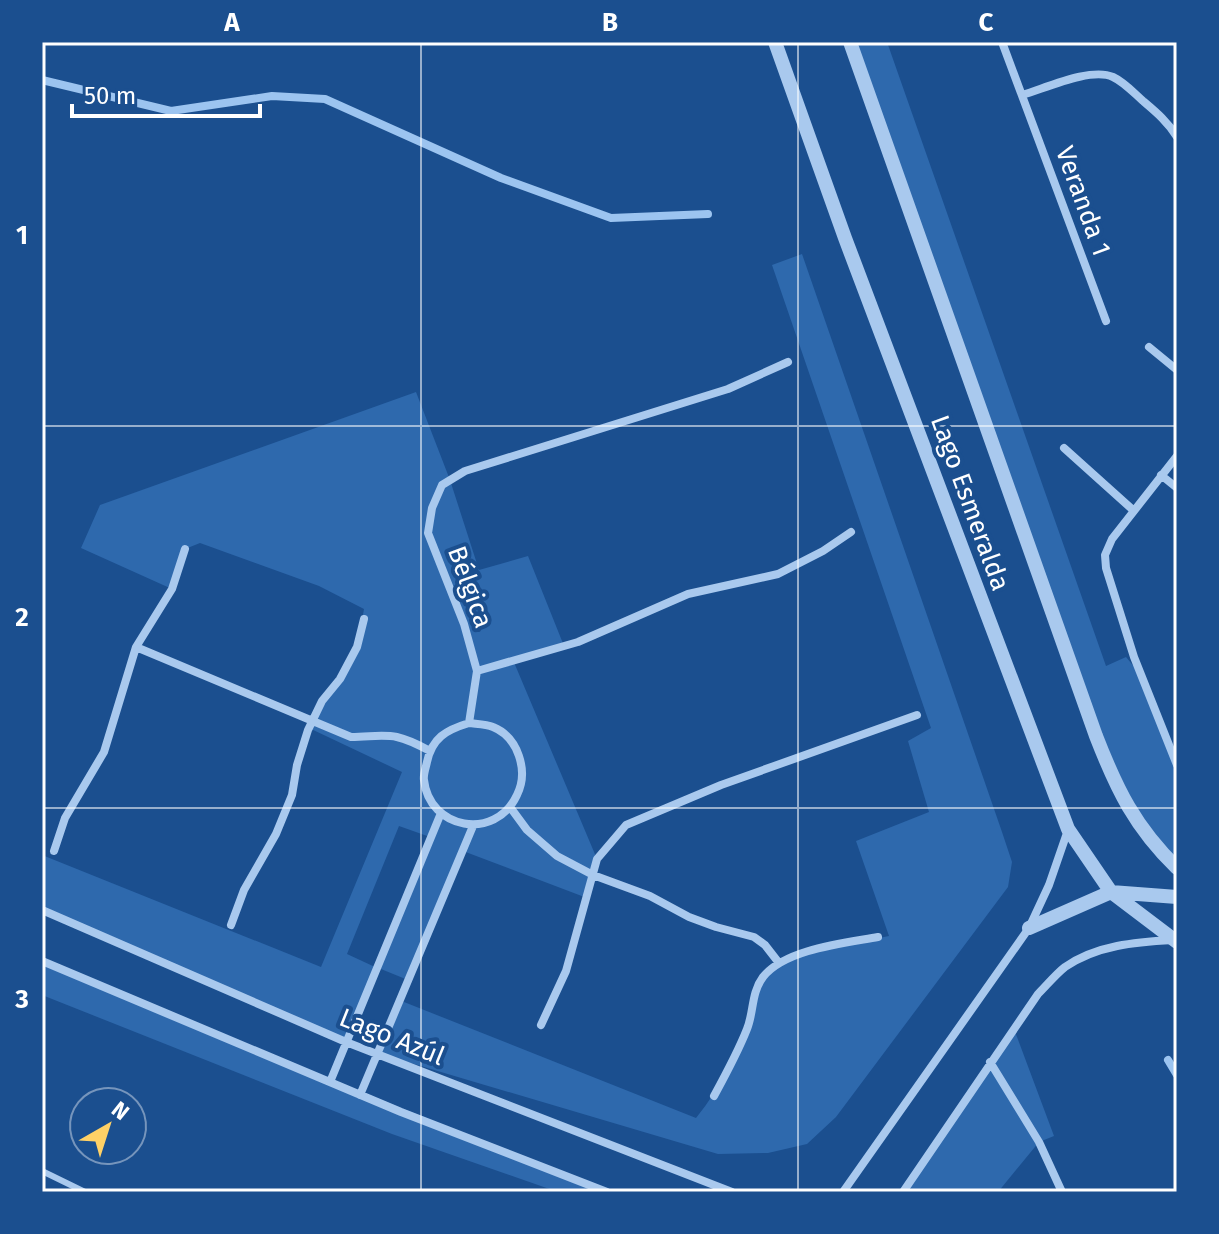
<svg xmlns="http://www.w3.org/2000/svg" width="1219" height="1234" font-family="'Fira Sans',sans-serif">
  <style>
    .green { fill: #2e69ad; fill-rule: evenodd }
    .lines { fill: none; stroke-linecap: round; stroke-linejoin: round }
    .stream { stroke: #9cc4f0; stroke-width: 8 }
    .service { stroke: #a9c9ee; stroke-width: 6 }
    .minor { stroke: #a9c9ee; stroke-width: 8 }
    .tertiary { stroke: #a9c9ee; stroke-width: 14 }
    .grid { fill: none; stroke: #fff; stroke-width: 2; stroke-opacity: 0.55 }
    .labels { text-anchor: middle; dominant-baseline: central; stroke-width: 8; stroke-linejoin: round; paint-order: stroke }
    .street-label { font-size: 26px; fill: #fff; stroke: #1b4f8f }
    .neatline { fill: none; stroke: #fff; stroke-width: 3 }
    .grid-label { font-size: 26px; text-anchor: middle; font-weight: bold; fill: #fff }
  </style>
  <rect width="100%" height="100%" fill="#1b4f8f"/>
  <path class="green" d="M 850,42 L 887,42 L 1106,666 L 1126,657 L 1141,675 L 1177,765 L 1177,868 L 1115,783 Z
    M 802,254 L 1002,832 L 1012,862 L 1008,887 L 836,1117 L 807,1144 L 768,1153 L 718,1154 L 377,1053 L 399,1000 L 696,1118 C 731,1076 746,1026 764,975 L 803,953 L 889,936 L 856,841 L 929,812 L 908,741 L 931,728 L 772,265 Z
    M 416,392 L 450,480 L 479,570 L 528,556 L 564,646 L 513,660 L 597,859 L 587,898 L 463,851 L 408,980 L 376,967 L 346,1042 L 42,910 L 42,855 L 321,967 L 402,772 L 309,728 L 357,648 L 364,609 L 319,586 L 200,543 L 185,549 L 172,589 L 81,548 L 100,505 ZM 399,826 L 430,837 L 375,967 L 347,954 Z
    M 42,961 L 607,1192 L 558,1192 L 392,1134 L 42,995 Z
    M 1014,1029 L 1054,1136 L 1039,1142 L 998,1192 L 903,1192 Z"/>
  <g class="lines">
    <path class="stream" d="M 42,80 L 171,111 L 272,96 L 325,99 L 501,178 L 611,218 L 708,214
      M 1168,1060 L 1177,1075"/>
    <path class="service" d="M 42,1171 L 85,1192"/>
    <path class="minor" d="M 1002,42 L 1106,321
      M 1022,95 C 1046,88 1091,67 1113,77 C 1124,82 1134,93 1143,101 C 1156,112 1168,122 1177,137
      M 1149,347 L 1177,370
      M 788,362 L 728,389 L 465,471 L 442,485 L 432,508 L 428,533 L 464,624 L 477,671 L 578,642 L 688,594 L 778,574 L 823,551 L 851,532
      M 1064,448 L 1133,510
      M 1177,456 L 1112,539 L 1105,555 L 1106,568 L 1134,657 L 1177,765
      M 1161,475 L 1177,488
      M 136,647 L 351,737 C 390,736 393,731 430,751
      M 469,723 C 476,724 486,724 493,727 C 518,737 529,771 517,795 C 495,842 429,829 424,780 C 423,775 426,767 427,762 C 432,738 446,730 469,723 Z
      M 469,723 L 477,671
      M 510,807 L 527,830 L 557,856 L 593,875 L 650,896 L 689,917 L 716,927 L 754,937 L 765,945 L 779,963
      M 54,851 L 65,818 L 104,752 L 136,647 L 172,589 L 185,549
      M 42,910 L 346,1042 L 732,1192
      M 231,925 L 244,890 L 276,834 L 292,795 L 297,765 L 308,730 L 322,701 L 340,679 L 357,647 L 364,619
      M 42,961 L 401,1112 L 607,1192
      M 541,1025 L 566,971 L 597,859 L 626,825 L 721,785 L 917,715
      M 990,1062 L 1039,1142 L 1062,1192
      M 330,1082 L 441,813
      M 360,1095 L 473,826
      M 714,1096 C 726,1074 738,1052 747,1029 C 754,1012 751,993 763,977 C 785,949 845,943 878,937
      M 843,1192 L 1029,928 L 1049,885 L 1068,830
      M 903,1192 L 1038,994 C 1047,985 1056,974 1065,967 C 1097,945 1136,942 1173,940"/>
    <path class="tertiary" d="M 775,42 L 845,238 L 1068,829 L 1111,892 L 1177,942
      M 850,42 L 1096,736 C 1117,790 1135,827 1177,868
      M 1029,928 L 1111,892 L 1177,897"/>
  </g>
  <path class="grid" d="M 421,42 L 421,1192M 798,42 L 798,1192M 42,426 L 1177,426M 42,808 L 1177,808"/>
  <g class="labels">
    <g class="street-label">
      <text transform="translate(1083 201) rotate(70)">Veranda 1</text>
      <text transform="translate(970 503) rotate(70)">Lago Esmeralda</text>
      <text transform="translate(470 587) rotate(70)">Bélgica</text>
      <text transform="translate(392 1037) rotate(22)">Lago Azúl</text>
    </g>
  </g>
  <rect width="1219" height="1234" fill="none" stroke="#1b4f8f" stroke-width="88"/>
  <g transform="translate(108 1126) rotate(39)"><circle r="38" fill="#1b4f8f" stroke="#7695bc" stroke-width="2"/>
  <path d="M0-6L14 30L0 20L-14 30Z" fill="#ffd166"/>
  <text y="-12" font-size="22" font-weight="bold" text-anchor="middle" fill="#ffffff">N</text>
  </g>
  <path d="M72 104v12h188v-12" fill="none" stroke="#ffffff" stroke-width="4"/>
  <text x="84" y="104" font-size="24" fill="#ffffff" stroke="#1b4f8f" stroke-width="6" paint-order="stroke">50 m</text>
  <rect x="44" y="44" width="1131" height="1146" class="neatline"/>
  <g class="grid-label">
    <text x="232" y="31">A</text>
    <text x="610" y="31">B</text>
    <text x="986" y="31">C</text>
    <text x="22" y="244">1</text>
    <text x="22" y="626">2</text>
    <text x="22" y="1008">3</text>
  </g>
</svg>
